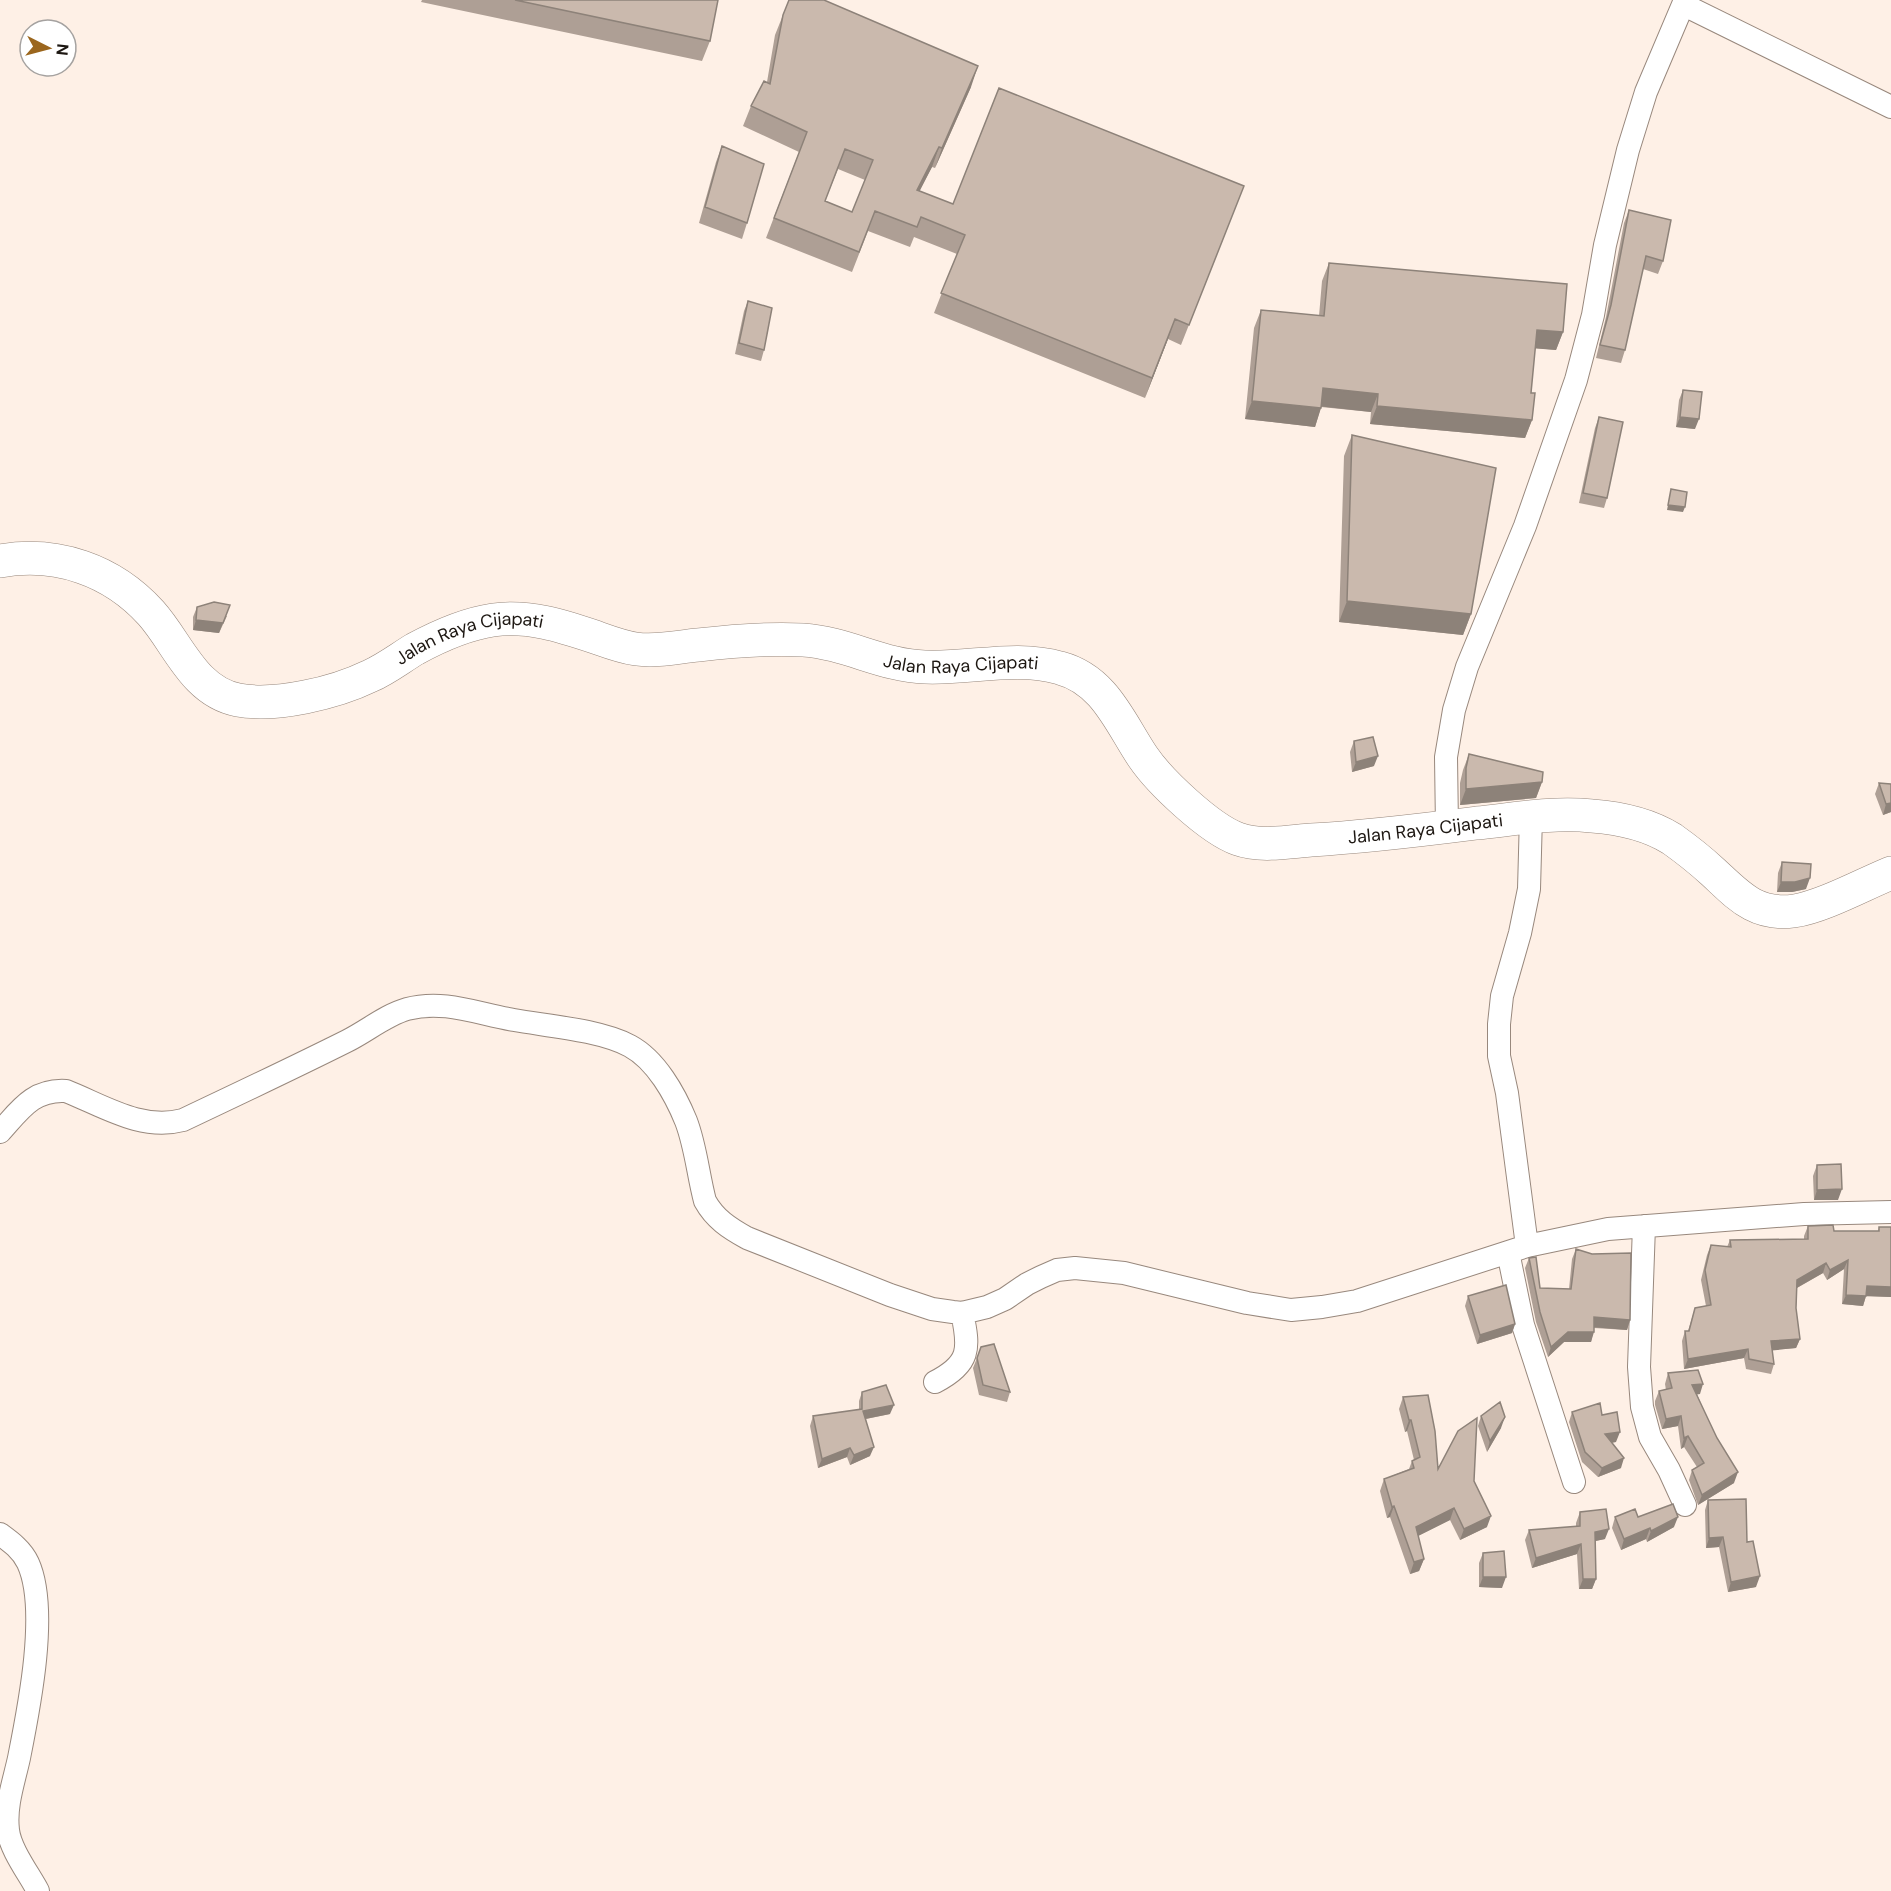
<svg xmlns="http://www.w3.org/2000/svg" width="1891" height="1891" font-family="'DM Sans',sans-serif">
  <style>
    .lines { fill: none; stroke-linecap: round; stroke-linejoin: round }
    .minor-casing { stroke: #98887d; stroke-width: 24 }
    .primary-casing { stroke: #98887d; stroke-width: 34 }
    .minor { stroke: #fff; stroke-width: 22 }
    .primary { stroke: #fff; stroke-width: 33 }
    .wall { fill: #ae9f95; fill-rule: evenodd }
    .shaded-wall { fill: #8d8279 }
    .building { fill: #cab9ad; stroke: #8d8279; stroke-width: 1.5; fill-rule: evenodd }
    .labels { text-anchor: middle; dominant-baseline: central; stroke-width: 6; stroke-linejoin: round; paint-order: stroke }
    .street-label { font-size: 18px; fill: #1d1712; stroke: #fff }
  </style>
  <rect width="100%" height="100%" fill="#fef0e6"/>
  <g class="lines">
    <defs>
      <path id="minor" d="M 1684,5 L 1891,107
        M 1447,827 L 1446,757 L 1454,710 L 1467,667 L 1525,526 L 1576,380 L 1593,315 L 1605,245 L 1628,150 L 1646,92 L 1685,0
        M 0,1132 C 20,1110 33,1089 66,1091 C 104,1106 141,1131 183,1120 C 238,1094 293,1068 347,1041 C 367,1031 386,1015 407,1009 C 444,999 478,1014 514,1020 C 548,1026 600,1030 630,1046 C 656,1060 675,1094 686,1121 C 696,1147 698,1175 705,1201 C 715,1219 729,1228 747,1238 L 890,1295 L 932,1309 L 953,1312 L 962,1313 L 987,1307 L 1005,1299 L 1027,1284 L 1041,1277 L 1057,1270 L 1075,1268 L 1124,1273 L 1247,1303 L 1291,1310 L 1322,1307 L 1357,1301 L 1527,1246 L 1608,1229 L 1804,1214 L 1891,1212
        M 1644,1226 L 1639,1367 L 1642,1407 L 1650,1437 L 1669,1470 L 1685,1505
        M 1527,1246 L 1507,1093 L 1499,1056 L 1499,1024 L 1502,996 L 1520,933 L 1529,889 L 1531,816
        M 1508,1252 L 1523,1325 L 1574,1482
        M 935,1382 C 970,1364 970,1349 962,1313
        M 0,1534 C 11,1542 22,1550 28,1563 C 49,1609 29,1708 19,1758 C 14,1781 5,1806 8,1830 C 10,1849 29,1874 38,1891"/>
      <g id="primary">
        <path id="s1" d="M 0,561 C 57,551 112,570 151,613 C 178,643 193,691 238,700 C 276,707 335,693 370,676 C 386,669 400,658 415,649 C 439,636 466,624 493,620 C 529,615 562,626 595,637 C 609,642 622,647 636,649 C 657,652 677,647 698,645 C 733,641 768,638 803,640 C 847,643 883,666 925,667 C 970,669 1016,655 1060,668 C 1105,680 1120,723 1143,757 C 1160,782 1210,829 1238,839 C 1260,847 1287,842 1311,840 C 1366,837 1422,830 1477,823 C 1516,819 1553,812 1592,816 C 1619,818 1648,824 1672,839 C 1686,849 1700,860 1713,872 C 1738,895 1755,916 1794,911 C 1822,907 1864,884 1891,873"/>
      </g>
    </defs>
    <use href="#minor" class="minor-casing"/>
    <use href="#primary" class="primary-casing"/>
    <use href="#minor" class="minor"/>
    <use href="#primary" class="primary"/>
  </g>
  <path class="wall" d="M 422,0 L 718,0 L 710,41 L 702,61 L 421,2 Z
    M 783,15 L 971,87 L 935,168 L 932,167 L 919,191 L 953,204 L 1236,206 L 1181,345 L 1168,339 L 1145,398 L 934,313 L 957,254 L 914,237 L 910,247 L 868,231 L 852,272 L 766,238 L 799,152 L 743,126 L 751,106 L 767,82 L 775,35 ZM 838,169 L 865,180 L 852,212 L 825,201 Z
    M 722,146 L 747,223 L 742,239 L 699,223 L 716,162 Z
    M 1629,210 L 1663,261 L 1658,274 L 1643,269 L 1625,350 L 1621,363 L 1596,358 L 1606,317 L 1624,223 Z
    M 1329,263 L 1563,332 L 1556,350 L 1535,348 L 1531,393 L 1532,420 L 1525,438 L 1370,424 L 1371,412 L 1321,407 L 1315,427 L 1245,419 L 1254,328 L 1261,310 L 1319,316 L 1322,281 Z
    M 748,301 L 764,350 L 761,361 L 735,354 L 744,311 Z
    M 1683,390 L 1695,429 L 1676,427 L 1679,400 Z
    M 1599,417 L 1607,498 L 1604,508 L 1579,503 L 1595,428 Z
    M 1352,435 L 1471,614 L 1463,635 L 1339,622 L 1344,456 Z
    M 197,607 L 227,616 L 219,633 L 193,630 L 193,617 Z
    M 1354,741 L 1374,766 L 1352,772 L 1350,752 Z
    M 1469,754 L 1542,782 L 1536,798 L 1460,805 L 1460,783 L 1463,770 Z
    M 1879,783 L 1891,784 L 1891,812 L 1883,815 L 1875,794 Z
    M 1782,862 L 1806,889 L 1792,892 L 1777,892 L 1778,873 Z
    M 1817,1165 L 1838,1200 L 1814,1200 L 1813,1176 Z
    M 1808,1226 L 1834,1231 L 1878,1231 L 1879,1227 L 1891,1227 L 1891,1297 L 1866,1296 L 1863,1306 L 1842,1304 L 1844,1269 L 1827,1280 L 1823,1273 L 1797,1288 L 1796,1308 L 1800,1339 L 1796,1348 L 1772,1350 L 1774,1364 L 1771,1374 L 1746,1369 L 1744,1358 L 1684,1369 L 1682,1341 L 1685,1331 L 1688,1331 L 1695,1308 L 1706,1306 L 1701,1280 L 1707,1255 L 1711,1245 L 1727,1247 L 1730,1240 L 1804,1239 L 1804,1236 Z
    M 1576,1249 L 1630,1320 L 1627,1330 L 1594,1328 L 1591,1342 L 1564,1342 L 1548,1357 L 1536,1322 L 1525,1268 L 1529,1258 L 1540,1288 L 1569,1289 L 1572,1259 Z
    M 1468,1296 L 1515,1324 L 1512,1333 L 1477,1344 L 1465,1306 Z
    M 977,1358 L 1010,1392 L 1007,1402 L 979,1395 L 973,1368 Z
    M 1668,1373 L 1700,1394 L 1697,1394 L 1734,1483 L 1698,1505 L 1689,1480 L 1692,1470 L 1697,1467 L 1684,1447 L 1681,1449 L 1678,1426 L 1662,1429 L 1655,1405 L 1655,1401 L 1659,1391 L 1666,1390 L 1665,1384 Z
    M 862,1392 L 890,1414 L 866,1419 L 870,1456 L 850,1465 L 847,1457 L 818,1468 L 810,1426 L 813,1416 L 859,1410 L 859,1401 Z
    M 1403,1397 L 1438,1469 L 1474,1481 L 1487,1527 L 1460,1540 L 1450,1520 L 1418,1536 L 1424,1559 L 1419,1571 L 1410,1574 L 1390,1517 L 1387,1518 L 1380,1491 L 1384,1479 L 1409,1469 L 1412,1461 L 1414,1460 L 1407,1431 L 1405,1432 L 1399,1409 Z
    M 1572,1412 L 1602,1415 L 1616,1442 L 1611,1443 L 1621,1468 L 1598,1477 L 1582,1462 L 1569,1422 Z
    M 1481,1416 L 1501,1428 L 1487,1452 L 1478,1426 Z
    M 1708,1500 L 1747,1542 L 1756,1587 L 1728,1592 L 1719,1547 L 1706,1548 L 1705,1510 Z
    M 1580,1512 L 1605,1539 L 1595,1541 L 1596,1579 L 1592,1589 L 1579,1589 L 1577,1554 L 1532,1568 L 1525,1540 L 1529,1530 L 1576,1527 L 1576,1523 Z
    M 1615,1517 L 1638,1517 L 1674,1527 L 1647,1542 L 1646,1539 L 1621,1550 L 1612,1528 Z
    M 1483,1553 L 1502,1588 L 1479,1587 L 1479,1563 Z"/>
  <path class="shaded-wall" d="M 978,66 L 971,87 L 935,168 L 942,148 Z
    M 939,147 L 932,167 L 910,210 L 917,190 Z
    M 1175,319 L 1168,339 L 1145,398 L 1152,378 Z
    M 1537,330 L 1563,332 L 1556,350 L 1530,348 Z
    M 1323,388 L 1378,394 L 1371,412 L 1317,406 Z
    M 1252,401 L 1321,408 L 1315,427 L 1245,419 Z
    M 1377,406 L 1532,420 L 1525,438 L 1370,424 Z
    M 1680,417 L 1699,419 L 1695,429 L 1676,427 Z
    M 1668,505 L 1685,507 L 1683,512 L 1667,510 Z
    M 1347,601 L 1471,614 L 1463,635 L 1339,622 Z
    M 230,605 L 219,633 L 193,630 L 196,620 Z
    M 1378,756 L 1374,766 L 1352,772 L 1356,762 Z
    M 1542,782 L 1536,798 L 1460,805 L 1466,789 Z
    M 1891,803 L 1891,812 L 1883,815 L 1886,804 Z
    M 1810,878 L 1806,889 L 1792,892 L 1777,892 L 1781,882 Z
    M 1842,1189 L 1838,1200 L 1814,1200 L 1817,1190 Z
    M 1848,1260 L 1844,1269 L 1827,1280 L 1830,1270 Z
    M 1826,1263 L 1823,1273 L 1793,1290 L 1797,1280 Z
    M 1867,1286 L 1891,1287 L 1891,1297 L 1864,1296 Z
    M 1846,1295 L 1866,1296 L 1863,1306 L 1842,1304 Z
    M 1594,1317 L 1630,1320 L 1627,1330 L 1591,1327 Z
    M 1515,1324 L 1512,1333 L 1477,1344 L 1480,1335 Z
    M 1568,1332 L 1594,1332 L 1591,1342 L 1564,1342 L 1548,1357 L 1551,1347 Z
    M 1800,1339 L 1796,1348 L 1767,1351 L 1771,1341 Z
    M 1748,1349 L 1744,1358 L 1684,1369 L 1688,1359 Z
    M 1703,1384 L 1700,1394 L 1688,1396 L 1692,1385 Z
    M 894,1405 L 890,1414 L 860,1420 L 863,1411 Z
    M 1681,1416 L 1678,1426 L 1662,1429 L 1666,1419 Z
    M 1505,1417 L 1501,1428 L 1487,1452 L 1490,1441 Z
    M 1409,1420 L 1411,1420 L 1407,1431 L 1405,1432 Z
    M 1620,1432 L 1616,1442 L 1601,1444 L 1605,1434 Z
    M 1688,1436 L 1684,1447 L 1681,1449 L 1684,1438 Z
    M 874,1447 L 870,1456 L 850,1465 L 854,1455 Z
    M 850,1448 L 847,1457 L 818,1468 L 822,1459 Z
    M 1624,1458 L 1621,1468 L 1598,1477 L 1602,1468 Z
    M 1738,1472 L 1734,1483 L 1698,1505 L 1702,1495 Z
    M 1394,1506 L 1390,1517 L 1387,1518 L 1392,1507 Z
    M 1454,1508 L 1450,1520 L 1412,1539 L 1416,1527 Z
    M 1491,1516 L 1487,1527 L 1460,1540 L 1464,1529 Z
    M 1678,1517 L 1674,1527 L 1647,1542 L 1651,1531 Z
    M 1650,1528 L 1646,1539 L 1621,1550 L 1624,1539 Z
    M 1609,1529 L 1605,1539 L 1591,1542 L 1595,1532 Z
    M 1723,1537 L 1719,1547 L 1706,1548 L 1709,1538 Z
    M 1581,1544 L 1577,1554 L 1532,1568 L 1536,1558 Z
    M 1424,1559 L 1419,1571 L 1410,1574 L 1414,1562 Z
    M 1760,1576 L 1756,1587 L 1728,1592 L 1731,1582 Z
    M 1483,1577 L 1506,1577 L 1502,1588 L 1479,1587 Z
    M 1583,1579 L 1596,1579 L 1592,1589 L 1579,1589 Z"/>
  <path class="building" d="M 515,0 L 718,0 L 710,41 Z
    M 789,0 L 824,0 L 978,66 L 942,148 L 939,147 L 917,190 L 953,204 L 999,88 L 1244,186 L 1189,325 L 1175,319 L 1152,378 L 941,293 L 965,235 L 921,217 L 917,227 L 875,211 L 859,252 L 774,218 L 807,132 L 751,106 L 764,81 L 770,84 L 783,15 ZM 845,149 L 873,160 L 852,212 L 825,201 Z
    M 722,146 L 764,164 L 747,223 L 705,207 Z
    M 1629,210 L 1671,220 L 1663,261 L 1646,256 L 1625,350 L 1600,345 L 1611,305 Z
    M 1329,263 L 1567,284 L 1563,332 L 1537,330 L 1531,393 L 1535,393 L 1532,420 L 1377,406 L 1378,394 L 1323,388 L 1321,408 L 1252,401 L 1261,310 L 1324,316 Z
    M 748,301 L 772,308 L 764,350 L 739,343 Z
    M 1683,390 L 1702,392 L 1699,419 L 1680,417 Z
    M 1599,417 L 1623,422 L 1607,498 L 1583,493 Z
    M 1352,435 L 1496,468 L 1471,614 L 1347,601 Z
    M 1671,489 L 1687,492 L 1685,507 L 1668,505 Z
    M 214,602 L 230,605 L 223,623 L 196,620 L 197,607 Z
    M 1373,737 L 1378,756 L 1356,762 L 1354,741 Z
    M 1469,754 L 1543,772 L 1542,782 L 1466,789 L 1466,768 Z
    M 1879,783 L 1891,784 L 1891,803 L 1886,804 Z
    M 1782,862 L 1811,864 L 1810,878 L 1795,882 L 1781,882 Z
    M 1841,1164 L 1842,1189 L 1817,1190 L 1817,1165 Z
    M 1833,1225 L 1834,1231 L 1879,1231 L 1879,1227 L 1891,1227 L 1891,1287 L 1867,1286 L 1866,1296 L 1846,1295 L 1848,1260 L 1830,1270 L 1826,1263 L 1797,1280 L 1796,1308 L 1800,1339 L 1771,1341 L 1774,1364 L 1749,1359 L 1748,1349 L 1688,1359 L 1685,1331 L 1689,1331 L 1695,1308 L 1711,1305 L 1705,1270 L 1711,1245 L 1731,1247 L 1730,1240 L 1808,1239 L 1808,1226 Z
    M 1576,1249 L 1592,1254 L 1631,1253 L 1630,1320 L 1594,1317 L 1594,1332 L 1568,1332 L 1551,1347 L 1540,1312 L 1529,1258 L 1536,1257 L 1540,1288 L 1571,1289 Z
    M 1506,1285 L 1515,1324 L 1480,1335 L 1468,1296 Z
    M 994,1344 L 1010,1392 L 983,1385 L 977,1358 L 981,1347 Z
    M 1698,1370 L 1703,1384 L 1692,1385 L 1717,1438 L 1738,1472 L 1702,1495 L 1692,1470 L 1704,1463 L 1688,1436 L 1684,1438 L 1681,1416 L 1666,1419 L 1659,1391 L 1672,1388 L 1668,1373 Z
    M 886,1385 L 894,1405 L 863,1411 L 874,1447 L 854,1455 L 850,1448 L 822,1459 L 813,1416 L 862,1409 L 862,1392 Z
    M 1428,1395 L 1435,1431 L 1438,1469 L 1458,1431 L 1477,1418 L 1474,1481 L 1491,1516 L 1464,1529 L 1454,1508 L 1416,1527 L 1424,1559 L 1414,1562 L 1394,1506 L 1392,1507 L 1384,1479 L 1414,1468 L 1412,1461 L 1420,1457 L 1411,1420 L 1409,1420 L 1403,1397 Z
    M 1500,1402 L 1505,1417 L 1490,1441 L 1481,1416 Z
    M 1600,1403 L 1602,1415 L 1617,1412 L 1620,1432 L 1605,1434 L 1624,1458 L 1602,1468 L 1585,1452 L 1572,1412 Z
    M 1746,1499 L 1747,1542 L 1753,1541 L 1760,1576 L 1731,1582 L 1723,1537 L 1709,1538 L 1708,1500 Z
    M 1673,1504 L 1678,1517 L 1651,1531 L 1650,1528 L 1624,1539 L 1615,1517 L 1635,1509 L 1638,1517 Z
    M 1606,1509 L 1609,1529 L 1595,1532 L 1596,1579 L 1583,1579 L 1581,1544 L 1536,1558 L 1529,1530 L 1580,1526 L 1580,1512 Z
    M 1504,1551 L 1506,1577 L 1483,1577 L 1483,1553 Z"/>
  <g class="labels">
    <g class="street-label">
      <text stroke="none"><textPath href="#s1" startOffset="538">Jalan Raya Cijapati</textPath></text>
      <text stroke="none"><textPath href="#s1" startOffset="1041">Jalan Raya Cijapati</textPath></text>
      <text stroke="none"><textPath href="#s1" startOffset="1581">Jalan Raya Cijapati</textPath></text>
    </g>
  </g>
  <g transform="translate(48 48) rotate(96)"><circle r="28" fill="#ffffff" stroke="#a5a2a0" stroke-width="1.5"/>
  <path d="M0-4.5L10 22L0 15L-10 22Z" fill="#9b661d"/>
  <text y="-9" font-size="16" font-weight="bold" text-anchor="middle" fill="#1d1712">N</text>
  </g>
</svg>
